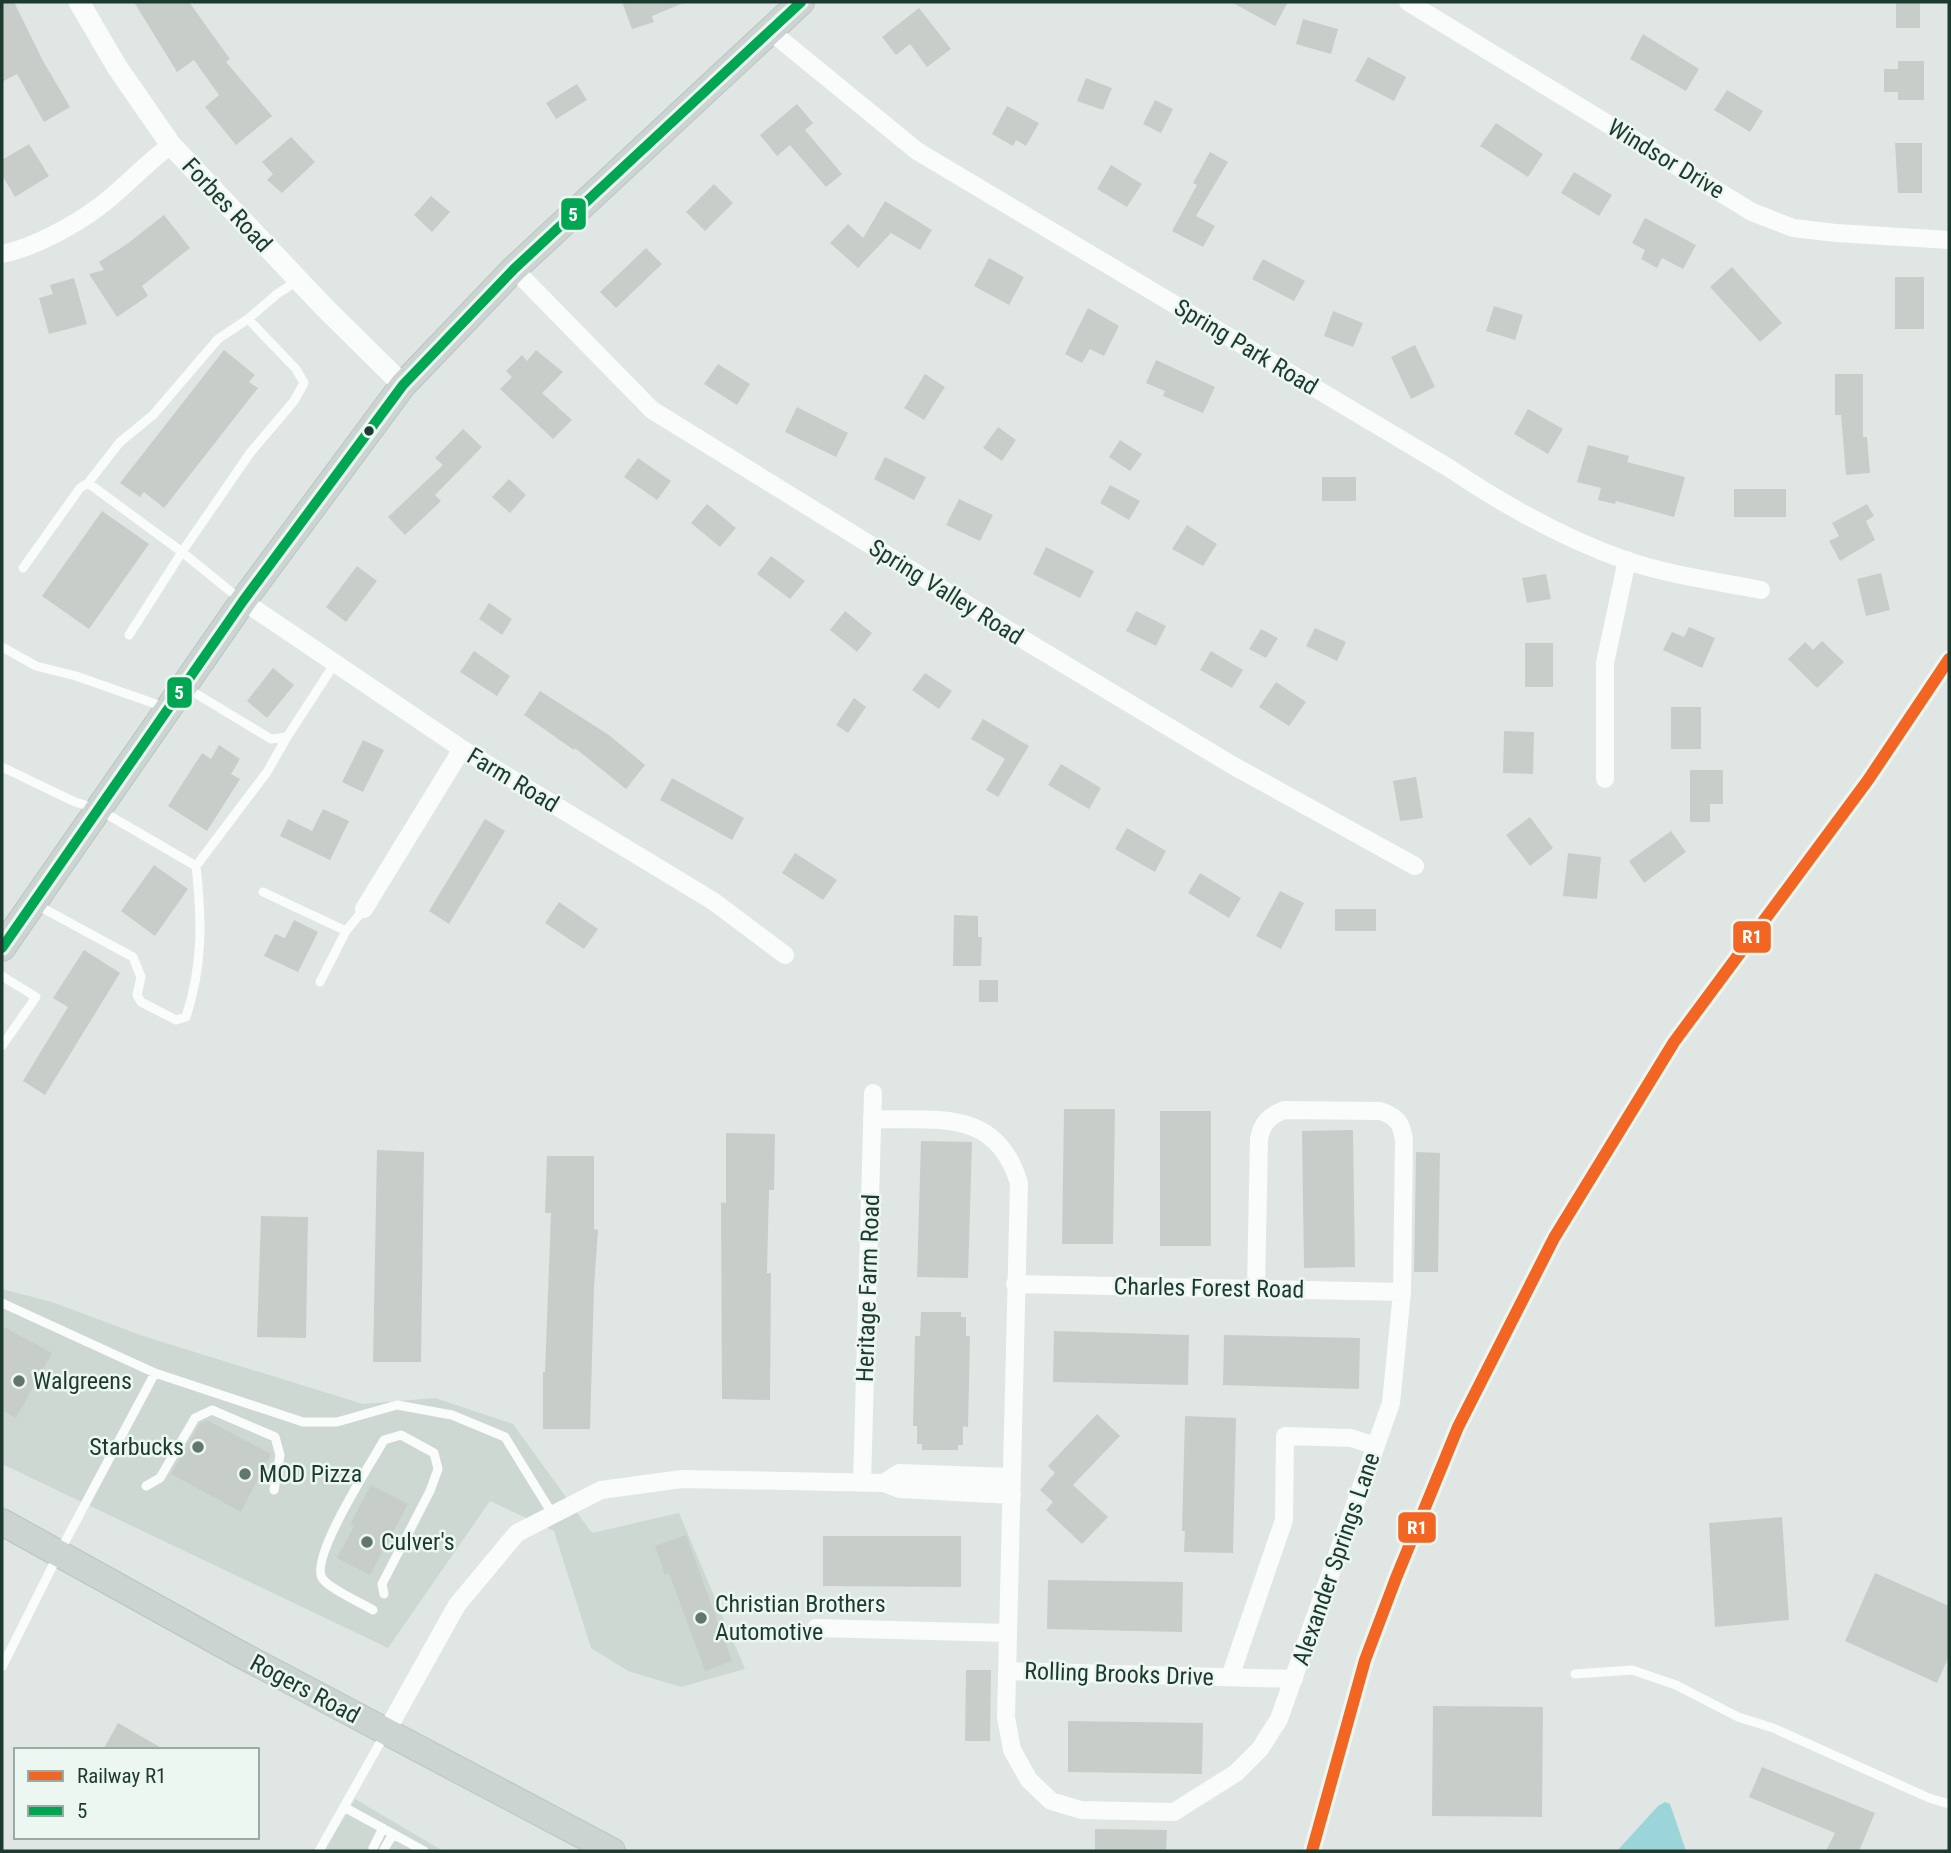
<svg xmlns="http://www.w3.org/2000/svg" width="1951" height="1853" font-family="'Roboto Condensed',sans-serif">
  <style>
    .built { fill: #cdd8d2 }
    .water { fill: #9bd5d9 }
    .building { fill: #c7ceca }
    .lines { fill: none; stroke-linecap: round; stroke-linejoin: round }
    .primary-casing { stroke: #bac4c0; stroke-width: 28 }
    .service { stroke: #fafbfb; stroke-width: 9 }
    .minor { stroke: #fafbfb; stroke-width: 18 }
    .tertiary { stroke: #fafbfb; stroke-width: 21 }
    .primary { stroke: #cbd4d1; stroke-width: 26 }
    .bus-1-casing { stroke: #ecf7f1; stroke-width: 16 }
    .bus-1 { stroke: #00a651; stroke-width: 10 }
    .rail-1-casing { stroke: #ecf7f1; stroke-width: 18 }
    .rail-1 { stroke: #f26522; stroke-width: 12 }
    .bus-dot { fill: #1d3a30; stroke: #ecf7f1; stroke-width: 2.5 }
    .poi-dot { fill: #61766f; stroke: #ecf7f1; stroke-width: 2.5 }
    .labels { text-anchor: middle; dominant-baseline: central; stroke-width: 5; stroke-linejoin: round; paint-order: stroke }
    .street-label { font-size: 24px; fill: #1d3a30; stroke: #ecf7f1 }
    .poi-label { font-size: 24px; fill: #1d3a30; stroke: #ecf7f1; text-anchor: start }
    .line-badge { stroke: #ecf7f1; stroke-width: 2.5 }
    .badge-label { font-size: 19px; text-anchor: middle; font-weight: bold; fill: #fff }
  </style>
  <rect width="100%" height="100%" fill="#e0e6e3"/>
  <path class="built" d="M 2,1289 L 52,1302 L 143,1336 L 363,1404 L 435,1398 L 513,1424 L 592,1533 L 679,1513 L 745,1669 L 681,1687 L 628,1671 L 591,1648 L 554,1531 L 490,1501 L 388,1648 L 2,1464 Z
    M 355,1799 L 443,1851 L 324,1851 Z"/>
  <path class="water" d="M 1665,1802 L 1670,1804 L 1686,1851 L 1617,1851 L 1658,1806 Z"/>
  <path class="building" d="M 2,2 L 14,2 L 43,61 L 70,107 L 44,122 L 17,74 L 2,82 Z
    M 134,2 L 189,2 L 230,59 L 226,62 L 272,116 L 236,145 L 205,107 L 219,95 L 194,60 L 177,72 Z
    M 622,2 L 686,2 L 652,16 L 654,22 L 632,29 Z
    M 1231,2 L 1288,2 L 1275,26 Z
    M 1896,2 L 1920,2 L 1920,28 L 1896,28 Z
    M 919,8 L 951,49 L 927,67 L 910,44 L 896,55 L 882,37 Z
    M 1303,19 L 1338,29 L 1331,54 L 1296,44 Z
    M 1643,34 L 1699,69 L 1686,91 L 1630,59 Z
    M 1368,57 L 1406,77 L 1394,101 L 1355,81 Z
    M 1898,61 L 1924,61 L 1924,100 L 1898,100 L 1898,92 L 1884,92 L 1884,69 L 1898,69 Z
    M 1086,78 L 1112,88 L 1103,110 L 1077,101 Z
    M 577,84 L 587,100 L 556,119 L 546,103 Z
    M 1727,90 L 1763,111 L 1750,132 L 1714,110 Z
    M 1155,100 L 1173,109 L 1161,133 L 1143,124 Z
    M 797,104 L 813,123 L 805,130 L 842,174 L 826,187 L 790,145 L 777,156 L 760,135 Z
    M 1007,106 L 1039,123 L 1026,146 L 1016,140 L 1013,146 L 992,134 Z
    M 1496,123 L 1543,154 L 1528,177 L 1480,146 Z
    M 291,137 L 315,162 L 282,193 L 267,180 L 273,174 L 262,162 Z
    M 1895,143 L 1922,143 L 1922,193 L 1898,193 Z
    M 29,144 L 49,176 L 15,197 L 2,175 L 2,160 Z
    M 1210,152 L 1228,162 L 1196,216 L 1215,226 L 1203,247 L 1172,231 L 1197,185 L 1193,183 Z
    M 1111,165 L 1142,184 L 1127,207 L 1097,189 Z
    M 1574,172 L 1612,195 L 1599,216 L 1561,193 Z
    M 714,184 L 733,203 L 705,231 L 686,212 Z
    M 431,196 L 450,212 L 432,232 L 414,215 Z
    M 885,201 L 932,230 L 920,250 L 891,233 L 858,268 L 830,243 L 848,224 L 863,238 Z
    M 164,215 L 190,248 L 142,286 L 148,296 L 117,317 L 89,274 L 104,270 L 99,262 L 127,244 Z
    M 1645,218 L 1696,245 L 1683,269 L 1662,258 L 1657,268 L 1641,259 L 1645,250 L 1632,243 Z
    M 646,248 L 662,264 L 616,308 L 600,292 Z
    M 989,258 L 1024,277 L 1009,305 L 974,286 Z
    M 1263,259 L 1305,281 L 1294,301 L 1252,279 Z
    M 1732,267 L 1782,323 L 1760,342 L 1710,287 Z
    M 1895,277 L 1924,277 L 1924,329 L 1895,329 Z
    M 74,278 L 87,324 L 49,334 L 39,298 L 53,294 L 50,285 Z
    M 1494,306 L 1523,315 L 1515,340 L 1486,331 Z
    M 1088,308 L 1119,326 L 1104,356 L 1090,349 L 1082,363 L 1065,354 Z
    M 1333,311 L 1363,323 L 1353,347 L 1324,336 Z
    M 1415,345 L 1435,387 L 1411,399 L 1391,357 Z
    M 224,350 L 255,375 L 249,382 L 258,388 L 164,508 L 144,492 L 140,497 L 120,483 Z
    M 536,350 L 563,372 L 542,393 L 572,420 L 553,439 L 500,389 L 512,377 L 506,371 L 522,355 L 527,361 Z
    M 1156,360 L 1215,387 L 1203,413 L 1163,396 L 1165,391 L 1146,383 Z
    M 718,364 L 750,384 L 737,405 L 704,384 Z
    M 925,374 L 945,387 L 924,420 L 904,408 Z
    M 1835,374 L 1863,374 L 1863,437 L 1867,437 L 1870,473 L 1846,475 L 1841,415 L 1835,415 Z
    M 797,407 L 848,433 L 836,457 L 785,432 Z
    M 1528,409 L 1563,429 L 1548,454 L 1514,434 Z
    M 998,427 L 1016,440 L 1002,461 L 983,448 Z
    M 463,429 L 482,447 L 435,495 L 441,501 L 405,535 L 388,517 L 443,465 L 435,458 Z
    M 1120,440 L 1142,454 L 1130,471 L 1109,457 Z
    M 1588,445 L 1629,456 L 1627,462 L 1685,477 L 1674,517 L 1616,501 L 1615,504 L 1598,500 L 1601,488 L 1577,482 Z
    M 885,457 L 926,477 L 914,500 L 874,479 Z
    M 638,458 L 671,481 L 657,500 L 624,477 Z
    M 1322,477 L 1356,477 L 1356,501 L 1322,501 Z
    M 509,479 L 526,495 L 510,513 L 492,497 Z
    M 1110,485 L 1140,501 L 1129,520 L 1100,503 Z
    M 1734,489 L 1786,489 L 1786,517 L 1734,517 Z
    M 959,499 L 993,515 L 980,541 L 946,525 Z
    M 707,504 L 736,528 L 720,547 L 691,523 Z
    M 1867,504 L 1874,516 L 1866,521 L 1875,540 L 1840,561 L 1829,541 L 1839,536 L 1832,523 Z
    M 102,511 L 149,544 L 89,629 L 42,596 Z
    M 1187,525 L 1217,544 L 1203,566 L 1172,549 Z
    M 1046,547 L 1094,571 L 1080,598 L 1033,574 Z
    M 771,556 L 805,581 L 790,599 L 757,574 Z
    M 357,566 L 377,581 L 346,622 L 326,607 Z
    M 1881,573 L 1890,610 L 1866,616 L 1857,579 Z
    M 1546,574 L 1551,599 L 1527,603 L 1522,578 Z
    M 489,603 L 512,619 L 502,635 L 479,619 Z
    M 845,611 L 872,633 L 857,652 L 830,630 Z
    M 1136,611 L 1166,626 L 1156,646 L 1126,631 Z
    M 1689,627 L 1715,638 L 1702,668 L 1663,650 L 1672,632 L 1684,637 Z
    M 1315,628 L 1346,642 L 1337,661 L 1306,646 Z
    M 1261,629 L 1278,638 L 1266,658 L 1249,649 Z
    M 1822,641 L 1844,662 L 1817,688 L 1788,659 L 1805,642 L 1813,650 Z
    M 1525,643 L 1553,643 L 1553,687 L 1525,687 Z
    M 474,651 L 510,676 L 497,696 L 460,672 Z
    M 1211,651 L 1243,670 L 1232,688 L 1200,670 Z
    M 273,668 L 294,685 L 267,718 L 247,701 Z
    M 925,673 L 952,691 L 939,709 L 912,690 Z
    M 1276,682 L 1306,702 L 1289,726 L 1259,707 Z
    M 540,691 L 609,735 L 645,765 L 626,789 L 575,748 L 574,750 L 524,715 Z
    M 854,698 L 866,707 L 848,733 L 836,725 Z
    M 1671,707 L 1701,707 L 1701,749 L 1671,749 Z
    M 983,719 L 1029,746 L 998,797 L 986,790 L 1005,759 L 971,739 Z
    M 1504,731 L 1534,732 L 1533,774 L 1503,773 Z
    M 363,740 L 384,750 L 363,792 L 342,782 Z
    M 219,745 L 240,759 L 231,774 L 240,779 L 207,831 L 168,806 L 202,753 L 211,759 Z
    M 1061,764 L 1101,788 L 1089,809 L 1048,785 Z
    M 1690,770 L 1723,770 L 1723,804 L 1710,804 L 1710,822 L 1690,822 Z
    M 1416,777 L 1423,818 L 1400,821 L 1393,781 Z
    M 672,778 L 744,818 L 732,840 L 660,800 Z
    M 323,809 L 349,821 L 330,860 L 280,836 L 288,819 L 312,831 Z
    M 1530,817 L 1553,848 L 1530,866 L 1506,835 Z
    M 485,819 L 505,831 L 449,924 L 429,911 Z
    M 1127,828 L 1166,851 L 1155,872 L 1115,849 Z
    M 1671,831 L 1686,852 L 1644,883 L 1629,861 Z
    M 795,853 L 837,880 L 823,900 L 782,873 Z
    M 1568,853 L 1601,857 L 1597,899 L 1563,896 Z
    M 154,865 L 188,889 L 155,936 L 121,911 Z
    M 1200,873 L 1241,898 L 1229,918 L 1188,893 Z
    M 1280,891 L 1304,903 L 1281,949 L 1256,936 Z
    M 559,902 L 598,929 L 584,949 L 545,923 Z
    M 1335,909 L 1376,909 L 1376,931 L 1335,931 Z
    M 954,915 L 978,916 L 978,937 L 982,937 L 981,966 L 953,966 Z
    M 294,920 L 318,932 L 298,972 L 264,956 L 275,934 L 285,938 Z
    M 84,950 L 120,973 L 45,1095 L 23,1081 L 68,1007 L 53,998 Z
    M 979,980 L 998,980 L 998,1002 L 979,1002 Z
    M 1064,1109 L 1115,1109 L 1113,1244 L 1062,1244 Z
    M 1160,1111 L 1211,1111 L 1211,1246 L 1160,1246 Z
    M 1353,1130 L 1355,1267 L 1304,1268 L 1302,1131 Z
    M 726,1133 L 775,1134 L 774,1190 L 769,1190 L 767,1273 L 771,1273 L 770,1400 L 722,1399 L 721,1202 L 726,1203 Z
    M 921,1141 L 972,1142 L 968,1278 L 917,1277 Z
    M 377,1150 L 424,1152 L 421,1362 L 373,1362 Z
    M 1416,1152 L 1440,1153 L 1438,1272 L 1414,1272 Z
    M 547,1156 L 594,1156 L 594,1229 L 598,1230 L 594,1287 L 590,1429 L 543,1429 L 543,1372 L 545,1372 L 551,1213 L 545,1213 Z
    M 261,1216 L 308,1217 L 306,1338 L 257,1337 Z
    M 921,1312 L 961,1312 L 961,1317 L 966,1317 L 966,1336 L 970,1336 L 968,1427 L 963,1426 L 963,1445 L 958,1445 L 958,1450 L 922,1450 L 922,1444 L 917,1444 L 917,1426 L 913,1426 L 915,1336 L 920,1336 Z
    M 2,1326 L 52,1353 L 16,1418 L 2,1410 Z
    M 1054,1331 L 1189,1335 L 1188,1385 L 1053,1382 Z
    M 1224,1335 L 1360,1338 L 1359,1389 L 1223,1385 Z
    M 1097,1414 L 1120,1436 L 1073,1485 L 1108,1517 L 1082,1544 L 1046,1510 L 1053,1502 L 1040,1490 L 1055,1473 L 1048,1466 Z
    M 1185,1416 L 1236,1418 L 1233,1553 L 1184,1552 L 1185,1531 L 1182,1531 Z
    M 207,1420 L 271,1454 L 241,1512 L 171,1474 L 200,1423 Z
    M 371,1485 L 408,1504 L 370,1575 L 337,1558 L 354,1526 L 350,1524 Z
    M 1782,1517 L 1789,1620 L 1715,1627 L 1709,1523 Z
    M 686,1535 L 732,1661 L 705,1671 L 669,1573 L 665,1575 L 655,1546 Z
    M 823,1536 L 961,1536 L 961,1587 L 823,1586 Z
    M 1875,1573 L 1949,1606 L 1949,1656 L 1937,1683 L 1845,1641 Z
    M 1048,1580 L 1183,1582 L 1182,1632 L 1047,1629 Z
    M 966,1670 L 991,1670 L 990,1741 L 965,1741 Z
    M 1433,1706 L 1543,1707 L 1542,1817 L 1432,1816 Z
    M 1068,1721 L 1203,1723 L 1202,1774 L 1068,1772 Z
    M 118,1723 L 165,1750 L 103,1750 Z
    M 1762,1767 L 1875,1813 L 1859,1851 L 1826,1851 L 1835,1833 L 1749,1797 Z
    M 1095,1829 L 1167,1830 L 1166,1851 L 1095,1851 Z"/>
  <g class="lines">
    <defs>
      <path id="primary" d="M 2,948 L 243,601 L 403,385 L 514,269 L 801,2
        M 2,1522 L 236,1652 L 612,1851"/>
    </defs>
    <use href="#primary" class="primary-casing"/>
    <path class="service" d="M 88,483 L 182,552 L 250,453 L 294,401 L 304,383 L 296,369 L 248,319
      M 23,568 L 80,488 L 88,483 L 120,442 L 153,415 L 218,339 L 248,319 L 277,294 L 297,281
      M 129,635 L 182,552 L 241,600
      M 2,647 L 36,666 L 76,676 L 167,708
      M 185,687 L 271,739 L 287,737 L 335,663
      M 2,767 L 75,802 L 98,809 L 196,866 C 202,920 203,965 186,1017 L 176,1020 L 141,1002 L 137,995 L 141,977 L 133,957 L 35,904
      M 196,866 L 267,772 L 287,737
      M 263,892 L 346,931 L 364,909
      M 2,976 L 36,997 L 2,1046
      M 320,982 L 346,931
      M 2,1303 L 155,1373
      M 146,1486 L 160,1478 L 195,1418 L 212,1410 L 275,1437 L 280,1455 L 274,1490
      M 373,1610 C 361,1603 328,1588 322,1578 C 310,1557 371,1463 384,1440 L 401,1435 L 434,1453 L 438,1469 L 430,1491 L 382,1584 L 384,1594
      M 2,1667 L 59,1553 L 155,1373 L 303,1422 L 337,1422 L 397,1405 L 452,1415 L 505,1437 L 553,1515
      M 1575,1674 L 1632,1670 L 1676,1685 L 1738,1717 L 1773,1728 L 1929,1798 L 1949,1804
      M 344,1807 L 424,1851
      M 373,1848 L 383,1828
      M 319,1851 L 385,1734
      M 383,1851 L 393,1834"/>
    <path class="minor" d="M 1408,2 L 1752,212 L 1793,228 L 1836,233 L 1949,240
      M 769,30 L 917,151 L 1449,468 C 1504,505 1562,538 1625,560 C 1668,575 1716,581 1761,590
      M 2,254 C 33,248 75,225 100,206 C 125,187 146,163 171,145
      M 514,269 L 652,410 L 1034,646 L 1232,765 L 1415,866
      M 243,601 L 462,749 L 713,901 L 785,955
      M 1605,779 L 1605,663 L 1627,560
      M 364,909 L 462,749
      M 872,1119 C 937,1121 996,1107 1019,1183 L 1006,1717 L 1012,1750 L 1029,1780 L 1051,1801 L 1081,1810 L 1174,1812 L 1236,1773 L 1260,1749 L 1279,1719 L 1391,1403 L 1402,1292 L 1404,1140 C 1402,1123 1396,1116 1380,1111 L 1284,1110 C 1269,1116 1262,1123 1259,1139 L 1256,1288
      M 1015,1284 L 1402,1292
      M 862,1483 L 873,1093
      M 884,1483 L 899,1473 L 1012,1477
      M 816,1628 L 1008,1633
      M 1007,1671 L 1294,1679
      M 1230,1677 L 1284,1520 L 1285,1436 L 1351,1438 L 1376,1446
      M 386,1732 L 457,1605 L 517,1533 L 601,1490 L 682,1479 L 884,1483 L 900,1489 L 1012,1495"/>
    <path class="tertiary" d="M 79,2 L 117,67 L 171,145 L 324,307 L 403,385"/>
    <use href="#primary" class="primary"/>
    <defs>
      <path id="bus-1" d="M 2,948 L 243,601 L 403,385 L 514,269 L 801,2"/>
    </defs>
    <use href="#bus-1" class="bus-1-casing"/>
    <use href="#bus-1" class="bus-1"/>
    <defs>
      <path id="rail-1" d="M 1312,1851 L 1365,1660 L 1396,1578 L 1458,1427 L 1554,1238 L 1674,1042 L 1868,780 L 1949,659"/>
    </defs>
    <use href="#rail-1" class="rail-1-casing"/>
    <use href="#rail-1" class="rail-1"/>
  </g>
  <circle class="bus-dot" cx="369" cy="431" r="6"/>
  <g class="poi-dot">
    <circle cx="19" cy="1381" r="7"/>
    <circle cx="198" cy="1447" r="7"/>
    <circle cx="245" cy="1474" r="7"/>
    <circle cx="367" cy="1542" r="7"/>
    <circle cx="701" cy="1618" r="7"/>
  </g>
  <g class="labels">
    <g class="street-label">
      <text transform="translate(1666 159) rotate(31)">Windsor Drive</text>
      <text transform="translate(227 205) rotate(47)">Forbes Road</text>
      <text transform="translate(1246 347) rotate(31)">Spring Park Road</text>
      <text transform="translate(946 592) rotate(32)">Spring Valley Road</text>
      <text transform="translate(513 780) rotate(31)">Farm Road</text>
      <text transform="translate(868 1288) rotate(-88)">Heritage Farm Road</text>
      <text transform="translate(1209 1288) rotate(1)">Charles Forest Road</text>
      <text transform="translate(1336 1559) rotate(-71)">Alexander Springs Lane</text>
      <text transform="translate(1119 1674) rotate(2)">Rolling Brooks Drive</text>
      <text transform="translate(305 1689) rotate(28)">Rogers Road</text>
    </g>
    <g class="poi-label">
      <text x="33" y="1381">Walgreens</text>
      <text x="184" y="1447" text-anchor="end">Starbucks</text>
      <text x="259" y="1474">MOD Pizza</text>
      <text x="381" y="1542">Culver's</text>
      <text x="715" y="1604">Christian Brothers<tspan x="715" dy="28">Automotive</tspan></text>
    </g>
  </g>
  <g class="line-badge">
    <rect x="560" y="197" width="27" height="34" rx="7" fill="#00a651"/>
    <rect x="166" y="676" width="27" height="33" rx="7" fill="#00a651"/>
    <rect x="1732" y="920" width="40" height="34" rx="7" fill="#f26522"/>
    <rect x="1397" y="1511" width="40" height="33" rx="7" fill="#f26522"/>
  </g>
  <g class="badge-label">
    <text x="573" y="221">5</text>
    <text x="179" y="699">5</text>
    <text x="1752" y="943">R1</text>
    <text x="1417" y="1534">R1</text>
  </g>
  <rect width="1951" height="1853" fill="none" stroke="#1d3a30" stroke-width="7"/>
  <rect x="14" y="1748" width="245" height="91" fill="#ecf7f1" stroke="#99aba4" stroke-width="2"/>
  <rect x="28" y="1771" width="35" height="10" fill="#f26522" stroke="#99aba4" stroke-width="2"/>
  <text x="77" y="1783" font-size="21" fill="#1d3a30">Railway R1</text>
  <rect x="28" y="1806" width="35" height="10" fill="#00a651" stroke="#99aba4" stroke-width="2"/>
  <text x="77" y="1818" font-size="21" fill="#1d3a30">5</text>
</svg>
